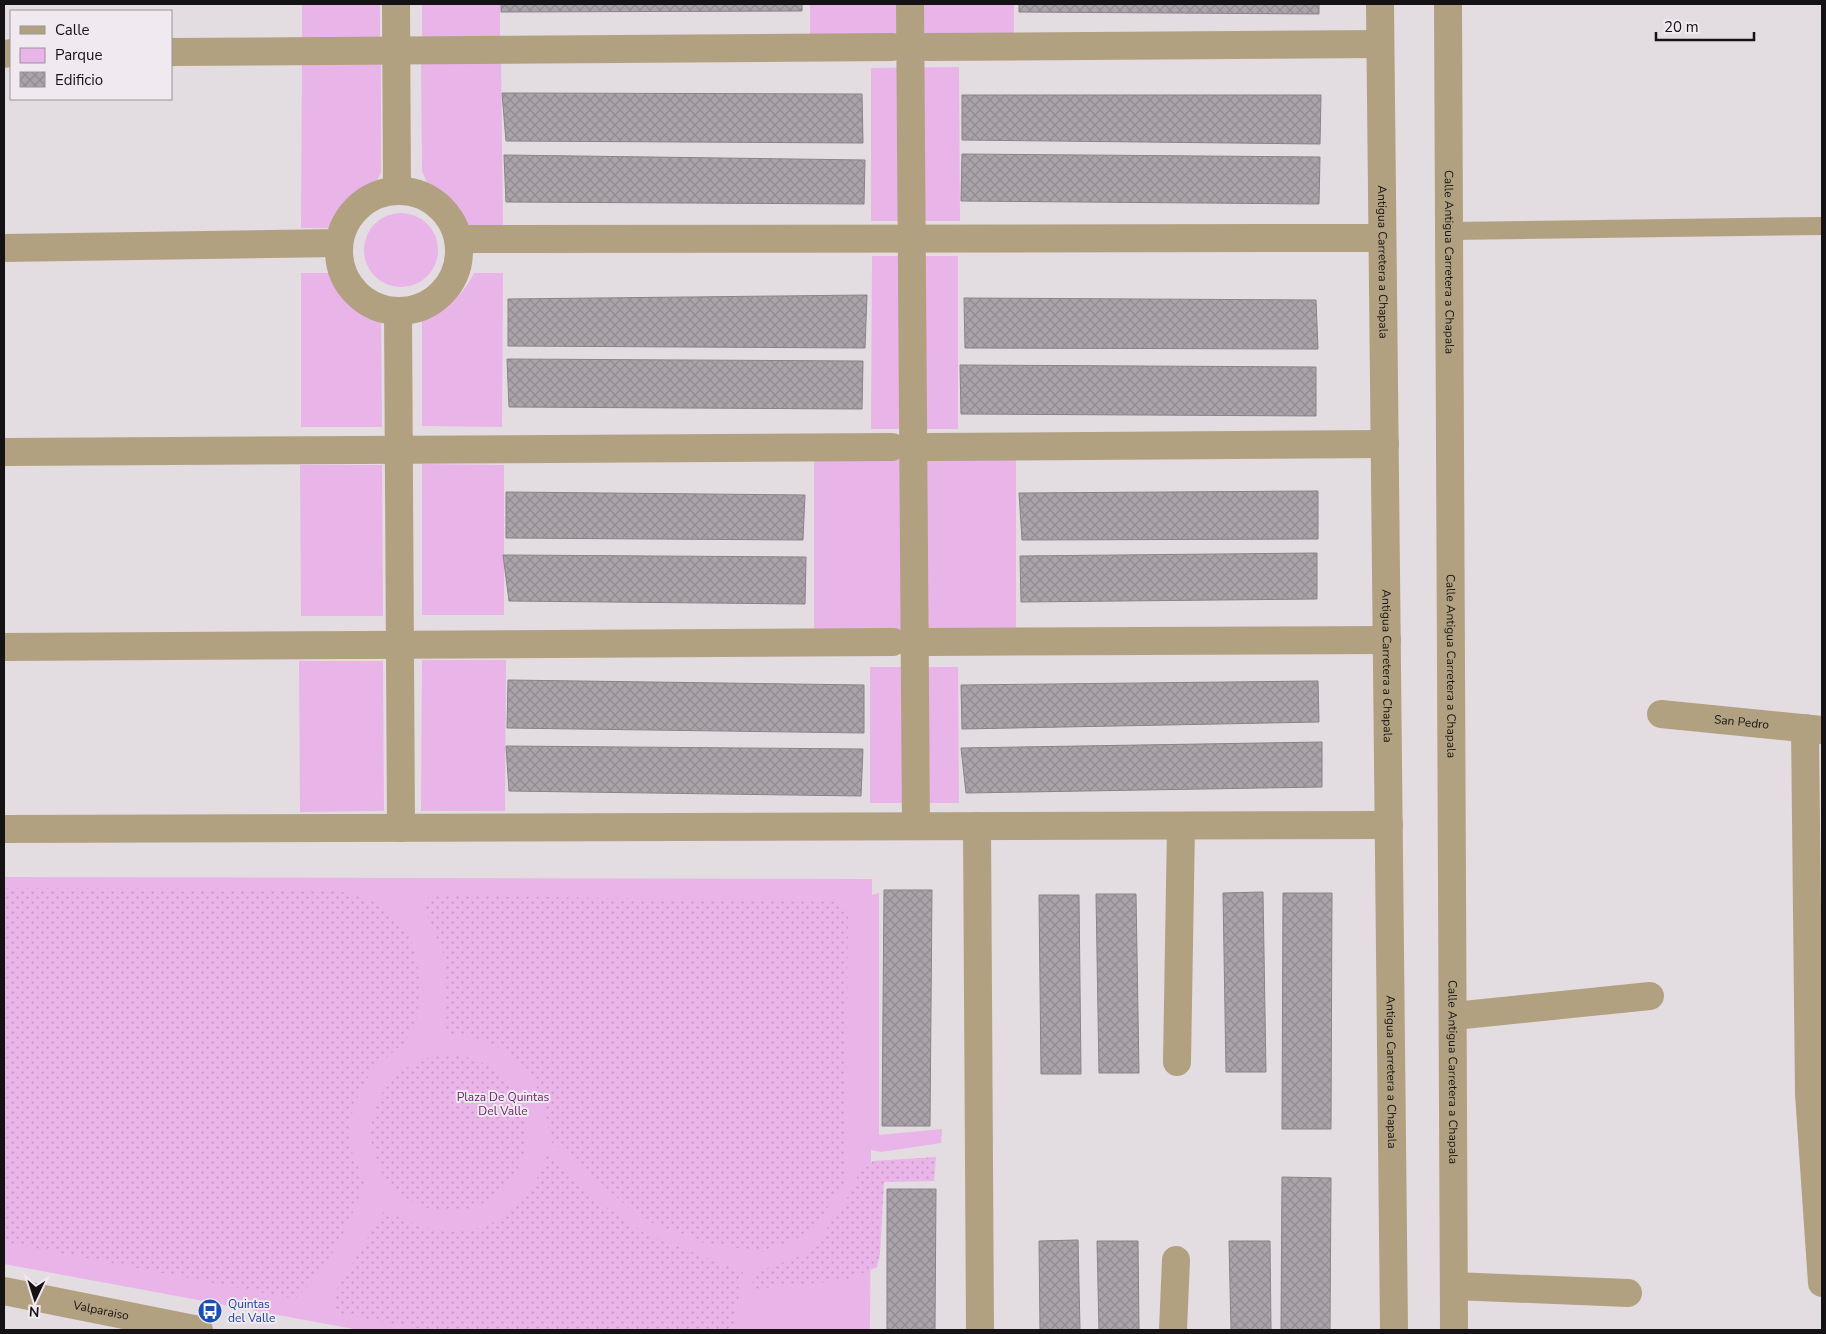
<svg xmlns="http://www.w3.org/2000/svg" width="1826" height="1334" font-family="'Nunito Sans',sans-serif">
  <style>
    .park { fill: #e9b4e8 }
    .garden { fill: url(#garden-dots) }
    .building { fill: url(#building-cross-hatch); stroke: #8a8489 }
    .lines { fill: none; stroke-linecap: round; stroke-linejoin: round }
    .lane { stroke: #b2a180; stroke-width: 18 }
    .street { stroke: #b2a180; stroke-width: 28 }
    .labels { text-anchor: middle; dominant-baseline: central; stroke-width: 4; stroke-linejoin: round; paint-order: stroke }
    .street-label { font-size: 12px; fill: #141214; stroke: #f0eaf0 }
    .park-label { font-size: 12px; fill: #681f69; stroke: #f0eaf0 }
    .transit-label { font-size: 12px; fill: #164399; stroke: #f0eaf0; text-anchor: start }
  </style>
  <defs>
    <pattern id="garden-dots" width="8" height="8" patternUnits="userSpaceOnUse" patternTransform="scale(1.25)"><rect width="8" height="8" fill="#e9b4e8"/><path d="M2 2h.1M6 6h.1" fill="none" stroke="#c79ac6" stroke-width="1.8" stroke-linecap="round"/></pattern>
    <pattern id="building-cross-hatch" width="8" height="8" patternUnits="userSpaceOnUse" patternTransform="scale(1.25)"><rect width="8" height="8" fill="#aaa4aa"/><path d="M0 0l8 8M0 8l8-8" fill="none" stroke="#918c91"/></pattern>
  </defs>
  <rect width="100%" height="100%" fill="#e3dde2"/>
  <path class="park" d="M 302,4 L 380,4 L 380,43 L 302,44 Z
    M 422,4 L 500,4 L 500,43 L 422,43 Z
    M 810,4 L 1014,4 L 1014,37 L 810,37 Z
    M 302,59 L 381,60 L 381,172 L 376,183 L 345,207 L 334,228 L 301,228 Z
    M 501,59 L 503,227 L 469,227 L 459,207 L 427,183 L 422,171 L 421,60 Z
    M 959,67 L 960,221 L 871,221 L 871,68 Z
    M364 250a37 37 0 1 1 74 0a37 37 0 1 1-74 0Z
    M 872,256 L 958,256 L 958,429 L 871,429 Z
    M 301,273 L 329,273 C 344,303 352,305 381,318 L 382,427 L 301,427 Z
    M 474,273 L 503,273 L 502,427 L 422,426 L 422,317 C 449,305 460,300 474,273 Z
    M 814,458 L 1016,458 L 1016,631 L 814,631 Z
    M 422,464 L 504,465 L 504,615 L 422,615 Z
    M 300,465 L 382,465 L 383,616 L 301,616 Z
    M 422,660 L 506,660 L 505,811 L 421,811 Z
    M 299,661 L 383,661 L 384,811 L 300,812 Z
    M 870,667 L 958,667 L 959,803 L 870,803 Z
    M 4,877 L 872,879 L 872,895 L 879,893 L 879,1135 L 942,1129 L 941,1143 L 881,1152 L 871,1150 L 870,1330 L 359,1330 L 4,1264 Z"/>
  <path class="garden" d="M 4,888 L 321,889 L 355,894 L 381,905 L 411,939 L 422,984 L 416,1022 L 404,1043 L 371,1071 L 353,1107 L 350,1129 L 352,1152 L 365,1184 C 347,1228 330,1268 295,1299 L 4,1242 Z
    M 429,895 L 834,902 L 848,917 L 845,1182 L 811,1233 L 763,1252 L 707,1244 L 640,1218 L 580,1164 L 549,1140 C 548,1076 507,1035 444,1034 L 445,958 L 425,910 Z
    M371 1133a78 78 0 1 1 156 0a78 78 0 1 1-156 0Z
    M 547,1155 L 606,1207 L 644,1233 L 743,1272 L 732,1330 L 426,1330 L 336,1313 L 336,1291 L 385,1209 C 451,1253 522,1231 547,1155 Z
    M 936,1157 L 934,1181 L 884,1182 L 880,1254 L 877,1267 L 846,1280 L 754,1289 L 751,1274 L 811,1252 L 851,1192 L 858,1174 L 873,1161 Z"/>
  <path class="building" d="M 501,4 L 802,4 L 802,11 L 501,12 Z
    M 1019,4 L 1319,4 L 1319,14 L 1019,12 Z
    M 502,93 L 862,94 L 863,143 L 506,141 Z
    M 962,95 L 1321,95 L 1320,144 L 962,140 Z
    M 962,154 L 1320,157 L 1319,204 L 961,201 Z
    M 504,155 L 865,160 L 864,204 L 506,202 Z
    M 867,295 L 865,348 L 508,346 L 508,299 Z
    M 964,298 L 1316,300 L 1318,349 L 965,348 Z
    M 507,359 L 863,361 L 862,409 L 509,407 Z
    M 960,365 L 1316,367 L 1316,416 L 961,414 Z
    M 1318,491 L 1318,539 L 1022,540 L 1019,493 Z
    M 506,492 L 805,495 L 803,540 L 506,538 Z
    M 1317,553 L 1317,599 L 1021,602 L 1020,556 Z
    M 503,555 L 806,557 L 805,604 L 509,601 Z
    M 508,680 L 864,685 L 864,733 L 507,728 Z
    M 1318,681 L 1319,722 L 962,729 L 961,685 Z
    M 1322,742 L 1322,787 L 966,793 L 961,748 Z
    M 506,746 L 863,749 L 861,796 L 509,791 Z
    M 884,890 L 932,890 L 930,1126 L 882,1126 Z
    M 1263,892 L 1266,1072 L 1226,1072 L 1223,893 Z
    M 1283,893 L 1332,893 L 1331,1129 L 1282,1129 Z
    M 1096,894 L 1136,894 L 1139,1073 L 1099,1073 Z
    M 1039,895 L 1079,895 L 1081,1074 L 1041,1074 Z
    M 1282,1177 L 1331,1178 L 1330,1330 L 1281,1330 Z
    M 887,1189 L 936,1189 L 935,1330 L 887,1330 Z
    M 1078,1240 L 1080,1330 L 1040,1330 L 1039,1241 Z
    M 1097,1241 L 1138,1241 L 1139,1330 L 1099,1330 Z
    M 1229,1241 L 1270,1241 L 1271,1330 L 1231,1330 Z"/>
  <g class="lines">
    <path class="lane" d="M 1451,231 L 1822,226"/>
    <g class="street">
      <path d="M 396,4 L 397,190"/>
      <path d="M 910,4 L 916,826"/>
      <path id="s1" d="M 1380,4 L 1394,1330"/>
      <path id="s2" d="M 1448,4 L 1454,1330"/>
      <path d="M 927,47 L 1380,44"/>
      <path d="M 171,52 L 892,47"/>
      <path d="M 4,54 L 11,53"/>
      <circle cx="399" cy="251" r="60"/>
      <path d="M 458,239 L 1382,238"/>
      <path d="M 4,248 L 338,243"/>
      <path d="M 398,311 L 401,828"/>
      <path d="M 930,447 L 1385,444"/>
      <path d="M 4,452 L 892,447"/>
      <path d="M 928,642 L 1387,640"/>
      <path d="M 4,647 L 893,642"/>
      <path id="s3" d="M 1661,714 L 1822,730"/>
      <path d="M 1805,728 L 1809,1094 L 1822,1283"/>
      <path d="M 977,826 L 980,1330"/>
      <path d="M 4,829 L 1389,825"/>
      <path d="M 1454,1016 L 1650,996"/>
      <path d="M 1177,1062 L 1181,826"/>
      <path d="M 1454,1286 L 1628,1293"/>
      <path id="s4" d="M 4,1291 L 199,1330"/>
      <path d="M 1173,1330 L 1176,1260"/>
    </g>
  </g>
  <defs>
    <symbol id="bus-disc" viewBox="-11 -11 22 22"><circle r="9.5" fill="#1a4fb4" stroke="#f0eaf0"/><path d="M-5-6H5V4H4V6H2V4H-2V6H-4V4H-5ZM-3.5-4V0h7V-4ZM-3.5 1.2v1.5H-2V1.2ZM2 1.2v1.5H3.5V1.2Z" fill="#fff"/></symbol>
  </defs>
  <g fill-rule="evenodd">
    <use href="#bus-disc" x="196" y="1297" width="28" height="28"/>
  </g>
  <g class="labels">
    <g class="street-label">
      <text stroke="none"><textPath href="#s1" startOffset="258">Antigua Carretera a Chapala</textPath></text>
      <text stroke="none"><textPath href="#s2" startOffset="258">Calle Antigua Carretera a Chapala</textPath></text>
      <text stroke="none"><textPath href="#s1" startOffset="662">Antigua Carretera a Chapala</textPath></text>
      <text stroke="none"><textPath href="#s2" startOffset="662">Calle Antigua Carretera a Chapala</textPath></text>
      <text stroke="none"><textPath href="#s3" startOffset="81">San Pedro</textPath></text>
      <text stroke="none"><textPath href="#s1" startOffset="1068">Antigua Carretera a Chapala</textPath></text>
      <text stroke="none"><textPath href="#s2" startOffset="1068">Calle Antigua Carretera a Chapala</textPath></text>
      <text stroke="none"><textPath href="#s4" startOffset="99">Valparaiso</textPath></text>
    </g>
    <g class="park-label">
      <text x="503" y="1097">Plaza De Quintas<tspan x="503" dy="14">Del Valle</tspan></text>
    </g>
    <g class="transit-label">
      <text x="228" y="1304">Quintas<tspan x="228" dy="14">del Valle</tspan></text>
    </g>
  </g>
  <rect width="1826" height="1334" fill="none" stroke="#141214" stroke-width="10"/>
  <rect x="10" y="10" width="162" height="90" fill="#f0eaf0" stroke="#989498"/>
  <rect x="20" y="26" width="25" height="8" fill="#b2a180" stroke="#989498"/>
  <text x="55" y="35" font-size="15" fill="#141214">Calle</text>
  <rect x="20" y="48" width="25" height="15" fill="#e9b4e8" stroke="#989498"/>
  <text x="55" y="60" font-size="15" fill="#141214">Parque</text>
  <rect x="20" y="72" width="25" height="15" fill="url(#building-cross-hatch)" stroke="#989498"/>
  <text x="55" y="85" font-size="15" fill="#141214">Edificio</text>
  <g transform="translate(35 1299) rotate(184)" stroke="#f0eaf0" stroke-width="4" paint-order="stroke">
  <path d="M0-4L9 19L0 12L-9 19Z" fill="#141214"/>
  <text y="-8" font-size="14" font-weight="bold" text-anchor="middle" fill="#141214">N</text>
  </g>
  <path d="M1656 32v8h98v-8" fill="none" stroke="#141214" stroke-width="2.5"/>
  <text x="1664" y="32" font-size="15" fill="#141214" stroke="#f0eaf0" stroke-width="4" paint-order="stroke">20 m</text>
</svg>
